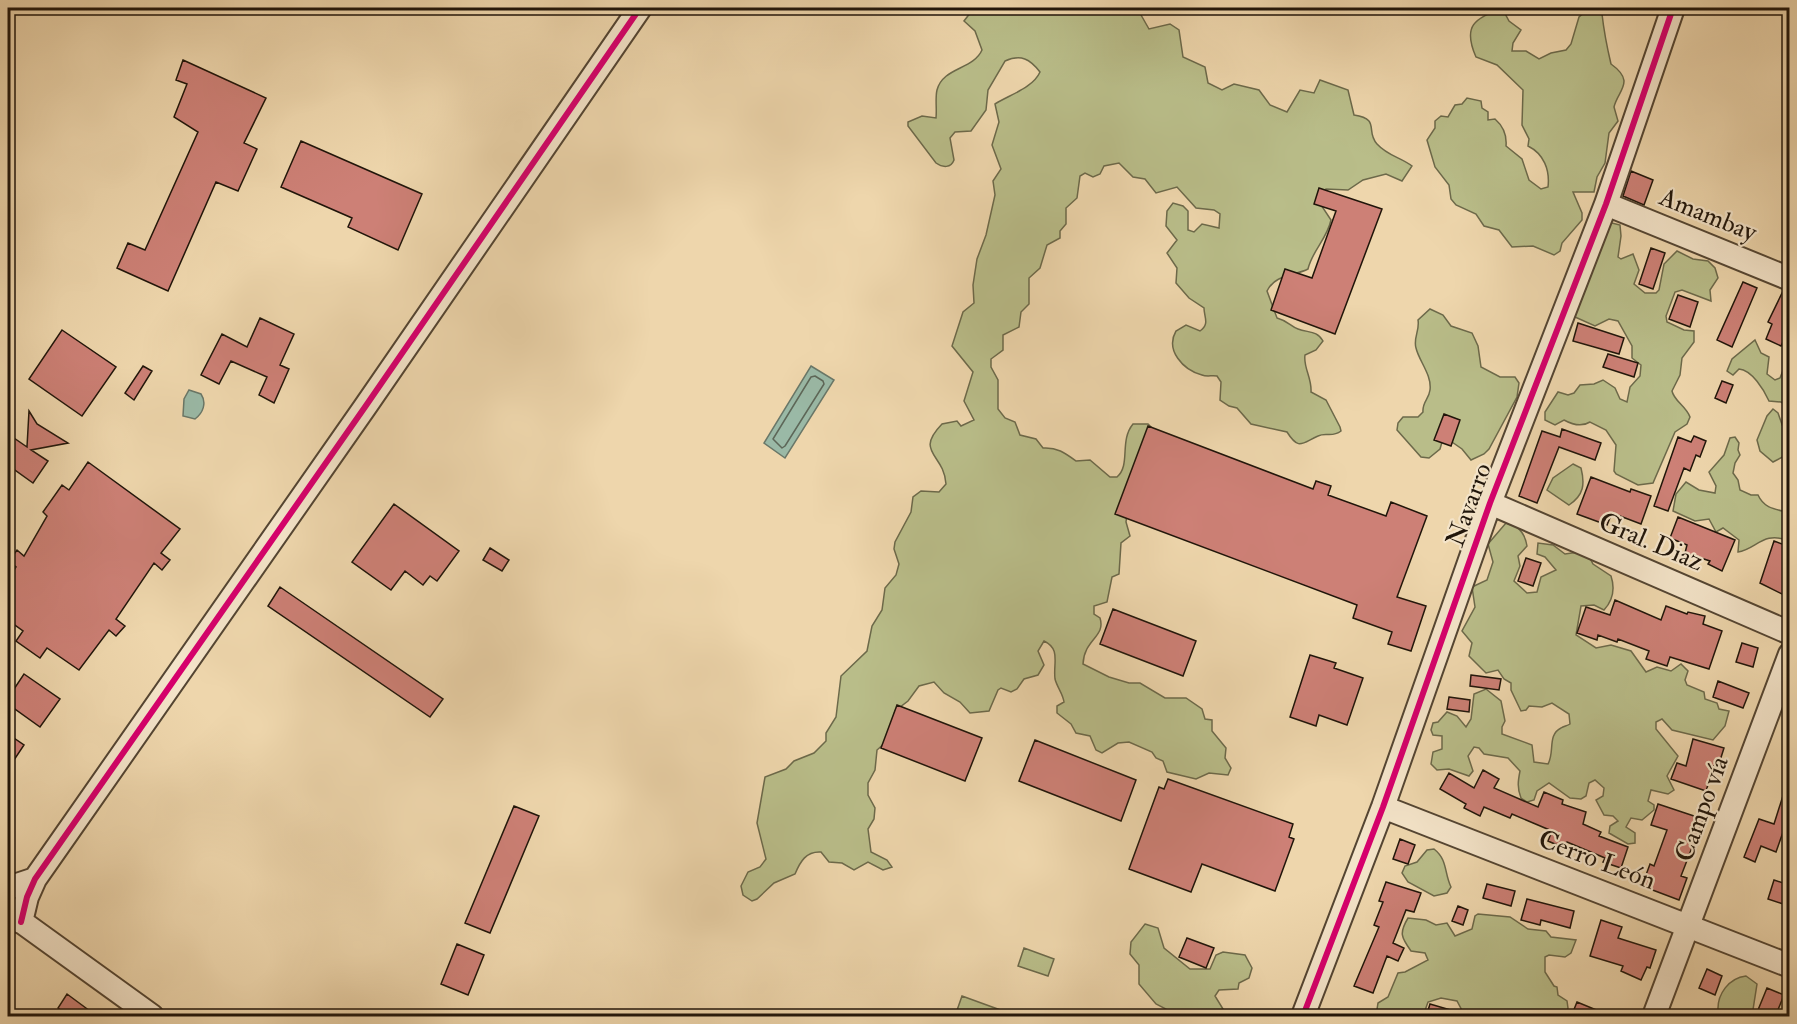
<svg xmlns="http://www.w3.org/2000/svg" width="1797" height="1024" font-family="'IM FELL Double Pica',serif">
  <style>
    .green { fill: #b9bd89; stroke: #6c694a; stroke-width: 1.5 }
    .water { fill: #9ab9a6; stroke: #697768; stroke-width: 1.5 }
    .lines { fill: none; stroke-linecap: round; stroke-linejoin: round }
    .shore { stroke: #5d6758; stroke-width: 1.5 }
    .building { fill: #cd8076; stroke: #20150a; stroke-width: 1.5 }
    .minor-casing { stroke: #544532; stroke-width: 26 }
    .minor { stroke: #f4e4c9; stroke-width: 22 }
    .cycleway-casing { stroke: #f4e4c9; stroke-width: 10 }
    .cycleway { stroke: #d6006c; stroke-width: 6 }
    .labels { text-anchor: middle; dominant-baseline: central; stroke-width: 4.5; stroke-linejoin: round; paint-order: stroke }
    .street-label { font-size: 26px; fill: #20150a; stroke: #f4e4c9 }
  </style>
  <rect width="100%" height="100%" fill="#eed6ac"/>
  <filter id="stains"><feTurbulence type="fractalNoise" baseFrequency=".00333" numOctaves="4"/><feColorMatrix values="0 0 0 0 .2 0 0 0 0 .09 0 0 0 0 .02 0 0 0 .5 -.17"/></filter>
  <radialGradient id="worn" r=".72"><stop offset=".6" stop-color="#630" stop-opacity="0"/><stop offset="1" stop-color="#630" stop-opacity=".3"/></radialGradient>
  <path class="green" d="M 974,8 L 1137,8 L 1149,29 L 1170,24 L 1179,30 L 1183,57 L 1205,67 L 1208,83 L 1222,90 L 1234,84 L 1259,90 L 1270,105 L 1287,112 L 1300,90 L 1314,93 L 1320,80 L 1348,90 L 1354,115 C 1381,119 1365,131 1377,144 C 1388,156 1400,157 1412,166 L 1402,181 L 1386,174 L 1363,180 L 1348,190 L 1326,189 L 1321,205 L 1331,220 C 1327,239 1312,251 1308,269 C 1295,276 1275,274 1267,291 L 1277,318 C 1288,321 1290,326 1298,329 C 1308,333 1317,330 1323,341 L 1316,350 L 1305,355 C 1303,367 1312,378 1311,392 L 1326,400 L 1340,427 L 1341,431 C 1332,438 1326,432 1318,436 C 1302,443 1299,451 1287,432 L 1251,424 L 1237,408 L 1229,406 L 1220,400 L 1221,382 L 1217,376 C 1212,375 1207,377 1202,375 C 1183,370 1165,350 1176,331 L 1186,325 L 1200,331 C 1210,324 1204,317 1204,308 L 1189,298 L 1176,283 L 1177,268 L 1167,253 L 1177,240 L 1166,226 L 1167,211 L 1173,203 L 1183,206 L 1188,211 L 1188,230 L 1194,232 L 1202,224 L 1219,228 L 1220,214 L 1214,210 L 1196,208 L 1177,187 L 1156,193 L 1145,179 L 1133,177 L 1119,163 L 1104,166 L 1100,174 L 1093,177 L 1085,173 L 1080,176 L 1077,198 L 1066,208 L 1066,224 L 1060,231 L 1060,238 L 1047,245 L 1040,268 L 1029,278 L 1029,304 L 1021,312 L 1019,327 L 1003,335 L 1003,350 L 991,359 L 991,367 L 998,380 L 998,409 L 1005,418 L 1015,422 L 1020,435 L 1036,439 L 1043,448 C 1057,447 1065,453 1076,461 L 1090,460 L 1110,477 L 1117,477 C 1131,465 1119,441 1133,424 L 1148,424 L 1153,429 L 1129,499 L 1126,522 L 1130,536 L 1121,543 L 1119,574 L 1112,577 L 1107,602 L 1094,606 L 1094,614 L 1100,618 C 1106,637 1084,639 1083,664 L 1109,677 L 1129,683 L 1140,683 L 1165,698 L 1186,698 L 1202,709 L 1205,719 L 1212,720 L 1212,731 L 1226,748 L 1225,758 L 1231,768 L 1228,775 L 1209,773 L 1196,779 L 1167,772 L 1163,761 L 1156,758 L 1152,752 L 1129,742 L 1118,743 L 1102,753 L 1096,750 L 1090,736 L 1076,733 L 1071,724 L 1057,713 L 1057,706 L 1064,702 C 1063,694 1057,687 1055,679 C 1053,663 1061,649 1044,641 L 1038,651 L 1044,665 L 1038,675 L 1024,679 L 1017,689 L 1011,692 L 1001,688 L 998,690 L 989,711 L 970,713 L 960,702 L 944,693 L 934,682 L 919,686 L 908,701 L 895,711 L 887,741 L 877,750 L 875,770 L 868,783 L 868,795 L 875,808 L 874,819 L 868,829 L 871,852 L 887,860 L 892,867 L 883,870 L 868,862 L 854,870 L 842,863 L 829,862 L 821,852 C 806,851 800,862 795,874 L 774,883 L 757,899 L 752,901 L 743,895 L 741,886 L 748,872 L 760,867 L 766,859 L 757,823 L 765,777 L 786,769 L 794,761 L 814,753 L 826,741 L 826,733 L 836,717 L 841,676 L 867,651 L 872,626 L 882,610 L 885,588 L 896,575 L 899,564 L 894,549 L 895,542 L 911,512 L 913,497 L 921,491 L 939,492 L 946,484 C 944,453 914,453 942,424 L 957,421 L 961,426 L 974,420 L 964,401 L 973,372 L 952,346 L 963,312 L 974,303 L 973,285 L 977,259 L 986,235 L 995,195 L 993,181 L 1001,169 L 992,145 L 999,122 L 995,104 C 1009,95 1033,88 1040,72 C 1030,59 1021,54 1005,61 L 988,90 L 986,110 L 971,131 L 955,132 L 950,138 L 954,160 C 951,168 943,168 936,163 L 908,126 L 908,122 L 922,116 L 936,118 C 937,109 935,98 937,90 C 943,67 973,70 982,50 L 975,31 L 964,21 Z
    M 1502,8 L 1509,21 L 1521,30 L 1513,43 L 1512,51 L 1526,51 L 1539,59 L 1551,53 L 1566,50 L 1571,44 L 1579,17 L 1590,8 L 1602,14 C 1604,32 1607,47 1611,64 C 1636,82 1618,90 1614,107 L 1618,121 L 1609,133 L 1605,163 L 1597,177 L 1594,192 L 1573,192 L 1582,213 L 1582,220 L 1562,243 L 1560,251 L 1554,255 L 1533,246 L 1512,247 L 1499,230 L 1484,226 L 1476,214 L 1456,205 L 1451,199 L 1449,185 L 1435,167 L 1427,140 L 1435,128 L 1435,121 L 1441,116 L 1448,117 L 1455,105 L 1462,104 L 1467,98 L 1481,101 L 1482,108 L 1488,112 L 1488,120 L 1495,119 C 1503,126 1507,135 1506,146 L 1522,159 L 1529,180 L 1541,189 L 1548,187 C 1550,170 1544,154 1528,146 L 1529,139 L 1522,125 L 1523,90 L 1497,65 L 1476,57 C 1462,25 1475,19 1502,8 Z
    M 1608,222 L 1620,225 L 1621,236 L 1618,257 L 1621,259 L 1633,254 L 1639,270 L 1634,284 L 1645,293 L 1656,293 L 1659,290 L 1664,264 L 1677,251 L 1693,259 L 1708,261 L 1715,268 L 1718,278 L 1710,290 L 1711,301 L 1682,290 L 1675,292 L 1666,316 L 1667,322 L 1684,330 L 1694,331 L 1694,342 L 1682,358 L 1680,375 L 1672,391 C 1674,401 1686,406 1690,417 L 1687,424 L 1675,432 L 1653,483 L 1638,485 L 1616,474 L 1614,471 L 1616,445 L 1606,430 L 1590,422 C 1582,427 1573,425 1564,420 L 1555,425 L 1545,420 L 1545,412 L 1558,392 L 1568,395 L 1574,393 L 1580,385 L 1594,384 L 1603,380 L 1615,388 L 1620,399 L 1627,402 L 1630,387 L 1640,376 L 1641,365 L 1632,358 L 1632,346 L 1618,321 L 1609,319 L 1595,326 L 1575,317 L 1578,297 L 1585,291 Z
    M 1430,309 L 1443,315 L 1451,326 L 1472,333 L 1478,346 L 1481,367 L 1500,377 L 1515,377 L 1519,383 L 1517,397 L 1489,449 L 1484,454 L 1471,460 L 1462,449 L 1449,440 L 1442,442 L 1440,449 L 1429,458 L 1421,457 L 1397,430 L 1398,423 L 1403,417 L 1418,417 L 1423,412 C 1422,402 1429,399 1430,390 C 1432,375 1419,361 1416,348 C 1413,338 1420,330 1418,320 Z
    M 1755,340 L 1761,353 L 1769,357 L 1767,374 L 1775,380 L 1780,378 L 1789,355 L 1789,407 L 1781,402 L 1769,401 C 1764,390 1752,370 1739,369 L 1733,375 L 1727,371 L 1732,359 Z
    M 1773,409 L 1778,413 L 1784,430 L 1789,431 L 1790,453 L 1773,462 L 1760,451 L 1757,440 L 1767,416 Z
    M 1735,437 L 1739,443 L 1738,450 L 1740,455 L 1735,463 L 1733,473 L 1738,480 L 1740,490 L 1751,495 L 1758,495 C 1764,508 1774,509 1787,512 L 1789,541 C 1763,530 1756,550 1738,552 L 1739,540 L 1723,528 L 1716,532 L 1709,519 L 1695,521 L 1673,511 L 1676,494 L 1686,482 L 1699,490 L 1715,493 L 1716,486 L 1709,472 L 1724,455 L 1730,438 Z
    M 1573,464 L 1581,468 C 1585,484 1584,495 1569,505 L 1547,490 L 1553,478 Z
    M 1506,523 C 1518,525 1525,534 1527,546 L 1518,556 L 1520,566 L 1514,581 L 1527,593 L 1537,592 L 1541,577 L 1556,570 L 1545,557 L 1537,554 L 1538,543 L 1553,545 L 1565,554 L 1586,551 L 1593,564 L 1611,576 C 1615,588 1613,600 1604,610 L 1594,605 L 1581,606 L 1576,635 L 1596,648 L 1611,645 L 1631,651 L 1646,672 L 1657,667 L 1671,671 L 1681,664 L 1688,671 L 1685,680 L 1687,685 L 1704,692 L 1705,699 L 1717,703 L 1719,709 L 1729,711 L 1725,726 L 1713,740 L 1672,730 L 1662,719 L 1656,722 L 1656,729 L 1678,756 L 1667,776 L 1674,790 L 1668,794 L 1651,790 L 1648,801 L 1654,805 L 1654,810 L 1642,820 L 1631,818 L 1626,827 L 1635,833 L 1635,843 L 1628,844 L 1609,833 L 1610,826 L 1618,821 L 1613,816 L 1604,815 L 1596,800 L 1603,796 L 1604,788 L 1595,780 L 1589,783 L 1586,796 L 1581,799 L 1570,798 L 1549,783 L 1537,791 L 1534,800 L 1527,802 L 1521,798 C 1517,788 1518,781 1520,771 L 1508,758 L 1484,754 L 1479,748 L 1474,747 L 1468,756 L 1473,771 L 1469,776 L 1449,769 L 1437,770 L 1431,764 L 1433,752 L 1442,749 L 1442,736 L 1433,735 L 1431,730 L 1433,723 L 1438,722 L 1447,712 L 1457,716 L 1466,727 L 1471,719 L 1474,694 L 1486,689 L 1501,701 L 1505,721 L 1502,727 L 1502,734 L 1532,745 L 1534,762 L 1548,764 C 1555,752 1547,735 1561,728 C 1564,726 1567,726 1570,724 L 1569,714 L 1552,703 L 1542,707 L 1529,706 L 1526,710 L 1521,711 L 1511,690 L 1511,683 L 1504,679 L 1498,670 L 1486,673 L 1469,656 L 1472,643 L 1462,631 L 1475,607 L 1472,587 L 1487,580 L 1493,562 L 1488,544 Z
    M 1434,849 C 1448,860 1444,873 1451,887 L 1447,893 L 1434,896 L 1408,882 L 1402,873 L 1405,866 L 1417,862 L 1427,850 Z
    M 1478,914 L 1510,917 L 1528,929 L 1546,931 L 1551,937 L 1576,940 L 1571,953 L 1565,957 L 1549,955 L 1545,957 L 1545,972 L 1554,986 L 1557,987 L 1558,995 L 1567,1001 L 1568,1008 L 1564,1016 L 1465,1016 L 1457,1001 L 1441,998 L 1428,1002 L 1423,1016 L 1376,1016 L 1378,1003 L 1388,997 L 1398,973 L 1405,972 L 1428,960 L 1425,953 L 1411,951 C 1401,937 1399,933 1408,918 L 1426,920 L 1436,925 L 1447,923 L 1455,936 L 1472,929 L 1475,916 Z
    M 1145,924 L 1158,928 L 1164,948 L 1190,969 L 1210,969 L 1216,955 L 1223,952 L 1245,955 L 1252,968 L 1249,978 L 1239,983 L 1238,989 L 1219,990 L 1215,996 L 1223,1009 L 1223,1016 L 1172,1016 L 1166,1009 L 1156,1004 L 1139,984 L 1139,965 L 1130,954 L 1131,942 Z
    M 1024,948 L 1054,959 L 1048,976 L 1018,966 Z
    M 1746,976 L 1757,984 L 1752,1016 L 1725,1016 L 1718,1011 C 1717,994 1729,978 1746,976 Z
    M 962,996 L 1017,1016 L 955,1016 Z"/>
  <path class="water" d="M 811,366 L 834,380 L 785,458 L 764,443 Z
    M 189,390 L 201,394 C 207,403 203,413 195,419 L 183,416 L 184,399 Z"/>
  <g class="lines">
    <path class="shore" d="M 815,376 L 823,381 L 824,384 L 785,446 L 782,448 L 773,439 L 811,377 Z"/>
  </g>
  <path class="building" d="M 183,60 L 266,98 L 244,143 L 257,149 L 238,191 L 216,182 L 168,291 L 117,268 L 128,243 L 145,250 L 198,132 L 174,117 L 187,84 L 176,80 Z
    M 301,141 L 422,194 L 398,250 L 348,227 L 352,218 L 281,187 Z
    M 1631,171 L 1653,180 L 1644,205 L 1623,196 Z
    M 1319,188 L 1382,209 L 1335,334 L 1271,310 L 1285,269 L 1312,278 L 1336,211 L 1314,204 Z
    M 1651,248 L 1665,253 L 1653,289 L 1639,284 Z
    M 1743,282 L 1757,288 L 1732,347 L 1717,340 Z
    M 1783,291 L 1790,292 L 1790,327 L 1781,346 L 1766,339 L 1772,324 L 1768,322 Z
    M 1678,295 L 1698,302 L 1690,327 L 1669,319 Z
    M 260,318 L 294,334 L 280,365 L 289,369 L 274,403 L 259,395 L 267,377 L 231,361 L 219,384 L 201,375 L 222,334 L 247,347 Z
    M 1578,323 L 1624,338 L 1619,354 L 1573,341 Z
    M 62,330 L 116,367 L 82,416 L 29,379 Z
    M 1608,354 L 1638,363 L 1634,377 L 1603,367 Z
    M 143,366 L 152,371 L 134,400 L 125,393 Z
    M 1722,381 L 1733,385 L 1726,403 L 1715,398 Z
    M 29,411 L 37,424 L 68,443 L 31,450 L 48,461 L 33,483 L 8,465 L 8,434 L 27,447 Z
    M 1444,414 L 1460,420 L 1451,446 L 1434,440 Z
    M 1148,426 L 1313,489 L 1316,481 L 1331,486 L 1328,495 L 1386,516 L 1391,502 L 1427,516 L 1397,597 L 1426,606 L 1411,651 L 1388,644 L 1392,632 L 1353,618 L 1357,605 L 1115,514 Z
    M 1562,429 L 1601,443 L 1595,460 L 1559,447 L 1537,503 L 1519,496 L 1542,431 L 1560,437 Z
    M 1694,436 L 1706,441 L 1700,457 L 1696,455 L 1690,471 L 1684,468 L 1668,511 L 1654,506 L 1678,437 L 1691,442 Z
    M 88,462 L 180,529 L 161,553 L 170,560 L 162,570 L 154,563 L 116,619 L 125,626 L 116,636 L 109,630 L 79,670 L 47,648 L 40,658 L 16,641 L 23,631 L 8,620 L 8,579 L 16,567 L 9,561 L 17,550 L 24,556 L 47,516 L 43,512 L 62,485 L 69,490 Z
    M 1591,477 L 1630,492 L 1631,489 L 1651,496 L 1641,524 L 1612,513 L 1607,525 L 1577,514 Z
    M 394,504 L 459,551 L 437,581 L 430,576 L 423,585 L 405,571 L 391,590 L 352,562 Z
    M 1678,517 L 1735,540 L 1722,571 L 1708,564 L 1710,561 L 1685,553 L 1687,545 L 1670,538 Z
    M 1774,541 L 1790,547 L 1790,598 L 1760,583 Z
    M 490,548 L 509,560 L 502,571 L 483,560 Z
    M 1526,558 L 1541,563 L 1533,586 L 1518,581 Z
    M 280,587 L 443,699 L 430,717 L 268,606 Z
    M 1615,600 L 1661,620 L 1666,606 L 1687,614 L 1688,612 L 1705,616 L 1703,624 L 1722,631 L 1709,669 L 1670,657 L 1667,666 L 1646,659 L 1649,651 L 1618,639 L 1617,642 L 1598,635 L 1597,640 L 1577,633 L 1586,607 L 1610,615 Z
    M 1113,609 L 1196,641 L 1183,676 L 1100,644 Z
    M 1742,643 L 1758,648 L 1753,667 L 1736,662 Z
    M 1310,655 L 1336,663 L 1334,668 L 1363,678 L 1347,725 L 1319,715 L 1316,726 L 1290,717 Z
    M 24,674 L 60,699 L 40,727 L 8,704 L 8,698 Z
    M 1471,675 L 1501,679 L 1499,690 L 1470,686 Z
    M 1718,681 L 1749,693 L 1743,708 L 1713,697 Z
    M 1449,697 L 1470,700 L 1469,712 L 1447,709 Z
    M 897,705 L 982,738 L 965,781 L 881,748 Z
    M 8,734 L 24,745 L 8,769 Z
    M 1693,739 L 1724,748 L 1718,767 L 1714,766 L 1706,791 L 1671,779 L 1677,763 L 1686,766 Z
    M 1035,740 L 1136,780 L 1121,821 L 1019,781 Z
    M 1483,770 L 1499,779 L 1494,788 L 1538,807 L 1544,792 L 1563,800 L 1562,804 L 1586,812 L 1583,824 L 1601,832 L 1599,836 L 1628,847 L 1621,868 L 1603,862 L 1605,858 L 1567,842 L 1564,848 L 1548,841 L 1552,831 L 1512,814 L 1510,818 L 1484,807 L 1480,816 L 1464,808 L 1466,804 L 1440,789 L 1449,773 L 1474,788 Z
    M 1168,779 L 1293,824 L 1289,837 L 1294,839 L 1275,891 L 1202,864 L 1191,892 L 1129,869 L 1159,787 L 1164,789 Z
    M 1787,783 L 1790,784 L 1790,822 L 1787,821 L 1776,852 L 1761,846 L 1755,862 L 1744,857 L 1759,819 L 1774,824 Z
    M 1658,804 L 1703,819 L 1681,876 L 1687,878 L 1679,900 L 1642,886 L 1650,864 L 1654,866 L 1667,830 L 1651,825 Z
    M 514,806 L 539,816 L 490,933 L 465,923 Z
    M 1400,839 L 1415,845 L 1408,864 L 1393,859 Z
    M 1774,880 L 1789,885 L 1783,904 L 1768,899 Z
    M 1386,882 L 1421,893 L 1414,912 L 1406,910 L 1393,943 L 1404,948 L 1398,961 L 1387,956 L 1373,993 L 1354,986 L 1379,927 L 1374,925 L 1383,902 L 1379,901 Z
    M 1487,884 L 1515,891 L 1511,906 L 1483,898 Z
    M 1527,899 L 1574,911 L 1570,928 L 1541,920 L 1540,925 L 1521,920 Z
    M 1458,906 L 1468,910 L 1463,925 L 1452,921 Z
    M 1601,920 L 1622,927 L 1618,938 L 1656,950 L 1650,968 L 1647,967 L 1641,980 L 1621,971 L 1623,966 L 1590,956 Z
    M 1187,938 L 1214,948 L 1206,968 L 1179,957 Z
    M 457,944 L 484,955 L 468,995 L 441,984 Z
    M 1707,969 L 1722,976 L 1715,995 L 1699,988 Z
    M 1767,988 L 1784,995 L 1775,1017 L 1760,1017 L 1762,1011 L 1758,1010 Z
    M 67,994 L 98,1017 L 70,1017 L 58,1008 Z
    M 1577,1002 L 1611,1016 L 1611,1017 L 1571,1017 Z
    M 1430,1004 L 1461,1013 L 1461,1017 L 1426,1017 Z"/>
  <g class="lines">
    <defs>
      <path id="minor" d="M 1606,204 L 1790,279
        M 1490,503 L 1790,633
        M 1383,807 L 1790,966
        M 8,888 L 35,879
        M 8,912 L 152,1016
        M 21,922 L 27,897 L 35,879 L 365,407 L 640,8
        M 1303,1016 L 1383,807 L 1490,503 L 1606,204 L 1673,8
        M 1654,1016 L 1790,654"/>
    </defs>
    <use href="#minor" class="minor-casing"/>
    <use href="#minor" class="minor"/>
    <defs>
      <path id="cycleway" d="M 21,922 L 27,897 L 35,879 L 365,407 L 640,8
        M 1303,1016 L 1383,807 L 1490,503 L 1606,204 L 1673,8"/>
    </defs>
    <use href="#cycleway" class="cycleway-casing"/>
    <use href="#cycleway" class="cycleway"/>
  </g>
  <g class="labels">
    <g class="street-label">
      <text transform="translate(1708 215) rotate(22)">Amambay</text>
      <text transform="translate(1469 505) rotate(-70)">Navarro</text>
      <text transform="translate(1651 542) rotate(23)">Gral. Diaz</text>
      <text transform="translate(1702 809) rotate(-70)">Campo vía</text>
      <text transform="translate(1597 860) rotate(21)">Cerro León</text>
    </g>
  </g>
  <rect width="1797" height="1024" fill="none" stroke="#eed6ac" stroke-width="30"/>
  <rect x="9" y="9" width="1779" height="1006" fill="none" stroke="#20150a" stroke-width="3"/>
  <rect x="15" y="15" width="1767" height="994" fill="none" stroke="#20150a" stroke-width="1.5"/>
  <rect width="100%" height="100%" filter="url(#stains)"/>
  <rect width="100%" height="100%" fill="url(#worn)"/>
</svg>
